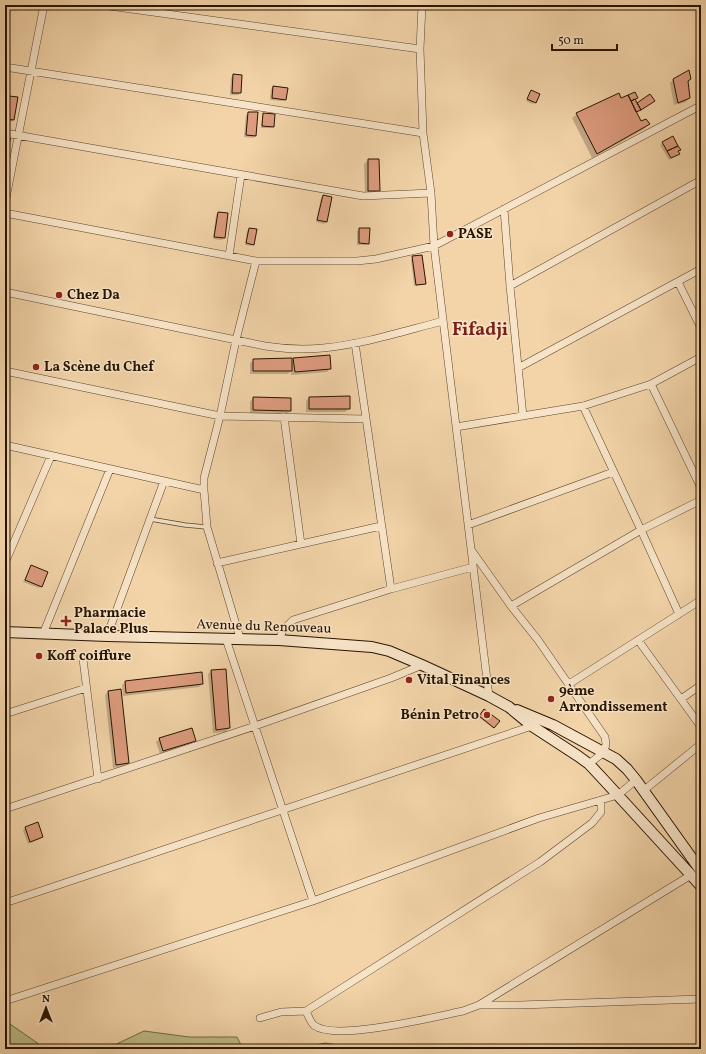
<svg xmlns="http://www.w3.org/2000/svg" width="706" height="1054" font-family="Vollkorn,serif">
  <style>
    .green { fill: #bdbc87; stroke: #726844 }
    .shadow { fill: #0003 }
    .building { fill: #dd9c7f; stroke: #271400 }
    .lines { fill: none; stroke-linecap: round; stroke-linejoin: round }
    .lane-casing { stroke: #5a442a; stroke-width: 5 }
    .street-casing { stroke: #5a442a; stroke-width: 8 }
    .secondary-casing { stroke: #271400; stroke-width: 12 }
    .lane { stroke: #f7e3c7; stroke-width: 3.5 }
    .street { stroke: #f7e3c7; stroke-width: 7 }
    .secondary { stroke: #f7e3c7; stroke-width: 10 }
    .poi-dot { fill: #8f2418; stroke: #f7e3c7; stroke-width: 1.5 }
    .labels { text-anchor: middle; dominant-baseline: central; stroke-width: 3; stroke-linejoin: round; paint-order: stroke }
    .poi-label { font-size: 14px; font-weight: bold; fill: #271400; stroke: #f7e3c7; text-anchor: start }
    .street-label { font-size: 14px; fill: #271400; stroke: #f7e3c7 }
    .district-label { font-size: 18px; font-weight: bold; fill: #7a1f14; stroke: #f7e3c7 }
  </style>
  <rect width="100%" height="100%" fill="#f3d4a9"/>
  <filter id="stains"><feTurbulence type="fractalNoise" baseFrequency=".005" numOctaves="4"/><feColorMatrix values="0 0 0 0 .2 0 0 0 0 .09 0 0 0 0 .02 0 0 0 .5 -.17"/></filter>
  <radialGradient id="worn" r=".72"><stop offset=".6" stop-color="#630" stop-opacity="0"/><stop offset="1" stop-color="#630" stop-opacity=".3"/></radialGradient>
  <path class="green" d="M 10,1024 L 46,1049 L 5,1049 L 5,1025 Z
    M 144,1031 L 189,1037 L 237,1037 L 243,1049 L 106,1049 Z
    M 325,1043 L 362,1049 L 297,1049 Z"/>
  <path class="shadow" d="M 233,75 L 240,93 L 238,95 L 230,95 L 231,78 Z
    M 674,79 L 687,81 L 689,98 L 686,102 L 674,105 L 670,83 Z
    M 273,87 L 285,99 L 283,101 L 270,100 L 271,89 Z
    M 531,92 L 535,102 L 533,104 L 526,101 Z
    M 5,93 L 6,93 L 5,101 L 9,97 L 14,120 L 11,122 L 5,121 Z
    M 620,99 L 634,99 L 637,105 L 654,101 L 635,112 L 640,122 L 649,124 L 644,129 L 592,158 L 572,118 L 577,114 Z
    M 249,113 L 257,113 L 255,136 L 253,138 L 244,137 L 246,115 Z
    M 264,114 L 273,126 L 271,128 L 261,128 L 262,117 Z
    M 663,143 L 679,150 L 676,156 L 669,160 L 660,145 Z
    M 368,160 L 379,191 L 375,194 L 365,194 L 364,164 Z
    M 323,196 L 331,198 L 326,222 L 324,224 L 316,222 L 321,198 Z
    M 218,213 L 227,214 L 224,238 L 222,240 L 213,239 L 216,215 Z
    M 249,229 L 253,244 L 251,246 L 245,245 L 247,231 Z
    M 360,229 L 368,243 L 366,245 L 357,245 L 357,231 Z
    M 413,257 L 425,283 L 422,285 L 414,286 L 411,260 Z
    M 294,359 L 330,368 L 327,372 L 291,375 L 291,371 L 288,374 L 250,374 L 250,363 L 254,360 L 291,362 Z
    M 253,398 L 290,411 L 286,414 L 250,414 L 250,402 Z
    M 309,398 L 349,408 L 345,412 L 306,412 L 306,401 Z
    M 31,566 L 41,586 L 39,588 L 23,582 Z
    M 211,671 L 229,728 L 226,732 L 213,733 L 208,674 Z
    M 125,682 L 202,684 L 199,687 L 123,696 L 122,685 Z
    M 120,691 L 128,763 L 125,766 L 113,768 L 105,695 L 108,692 Z
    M 484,710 L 498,721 L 493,728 L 479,717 Z
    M 159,739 L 195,741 L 191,744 L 160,754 L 156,742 Z
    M 37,824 L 42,837 L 40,839 L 28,844 L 23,830 L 25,828 Z"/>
  <path class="building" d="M 689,70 L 691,79 L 688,81 L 690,98 L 678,103 L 673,79 Z
    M 233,74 L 242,75 L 241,93 L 232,93 Z
    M 273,86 L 288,88 L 286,100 L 272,98 Z
    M 531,90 L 540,94 L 536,103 L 527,99 Z
    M 635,92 L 638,98 L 631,101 L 628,95 Z
    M 619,93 L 621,98 L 628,95 L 641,121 L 646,119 L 650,124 L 597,154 L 576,113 Z
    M 650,94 L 655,101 L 641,110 L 637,103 Z
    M 9,96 L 18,97 L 14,120 L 5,119 Z
    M 635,99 L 641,110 L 636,112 L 631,101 Z
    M 248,112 L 258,112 L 256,136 L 246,135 Z
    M 263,113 L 275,114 L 274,127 L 262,126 Z
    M 5,134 L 11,135 L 7,155 L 5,155 Z
    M 673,136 L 678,146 L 667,151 L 662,142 Z
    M 678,146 L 681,150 L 678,151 L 680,154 L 671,158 L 667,151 Z
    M 368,159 L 379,159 L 380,191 L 368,191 Z
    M 323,195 L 332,197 L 327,222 L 317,220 Z
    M 218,212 L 228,213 L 225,238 L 214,237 Z
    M 249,228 L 257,229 L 254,245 L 246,243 Z
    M 359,228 L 370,228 L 369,244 L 359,243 Z
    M 422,255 L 426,284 L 416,285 L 412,256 Z
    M 330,355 L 331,369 L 295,372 L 293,358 Z
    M 292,358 L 292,371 L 253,371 L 253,359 Z
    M 350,396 L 350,409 L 309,409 L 309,397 Z
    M 253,397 L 291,398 L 291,411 L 253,410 Z
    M 31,565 L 48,572 L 42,587 L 25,580 Z
    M 226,669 L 230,728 L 216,730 L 211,670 Z
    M 202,672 L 203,684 L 126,693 L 125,681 Z
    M 121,689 L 129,763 L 116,765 L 108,691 Z
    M 484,709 L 500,721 L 494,728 L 479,716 Z
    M 192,728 L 196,741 L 163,751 L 159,738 Z
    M 38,822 L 43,837 L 30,842 L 25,827 Z"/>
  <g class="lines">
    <defs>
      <path id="lane" d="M 150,519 L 185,525 L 206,527"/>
      <path id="street" d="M 102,5 L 420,49
        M 422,5 L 420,49 L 423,133 L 431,193 L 434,246 L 489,696
        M 5,67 L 423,133
        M 5,133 L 363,196 L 431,193
        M 5,203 L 44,5
        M 504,209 L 510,286 L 523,416
        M 5,213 L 256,261 L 357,261 L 376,259 L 434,246 L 696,108
        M 229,256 L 241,175
        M 678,282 L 701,328
        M 510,286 L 701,180
        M 5,292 L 265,346 C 284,349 304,350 323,348 C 364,344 404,331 443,321
        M 355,343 L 391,589
        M 518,368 L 701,269
        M 5,371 L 220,416 L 365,419
        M 651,384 L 701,488
        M 583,406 L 641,530 L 679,614
        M 284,417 L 301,544
        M 456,427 L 583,406 L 651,384 L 701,357
        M 5,445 L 204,490
        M 468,525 L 613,472
        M 472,551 L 511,606 L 538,640 L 605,737 L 606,744 L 604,752 L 589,764
        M 5,563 L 51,456
        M 217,563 L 381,526
        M 511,606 L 641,530 L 701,500
        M 43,634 L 110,469
        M 107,636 L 164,481
        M 240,638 L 207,527 L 204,490 L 204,478 L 220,416 L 236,340 L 256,261
        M 226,639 L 313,901
        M 279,640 L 283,630 L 293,620 L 391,589 L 473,567
        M 638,640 L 701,727
        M 83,659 L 98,779
        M 569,684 L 701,600
        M 681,699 L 701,685
        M 5,714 L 86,688
        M 643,791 L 701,744
        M 5,809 L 255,726 L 391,678 L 422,665
        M 5,903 L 532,726
        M 5,1001 L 313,901 L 539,818 L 618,795 L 636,780
        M 479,1005 L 520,1005 L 701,999
        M 306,1011 C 308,1015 311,1024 315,1026 C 337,1041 434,1017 463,1011 L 479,1005 L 691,875
        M 260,1018 L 281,1012 L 306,1011 L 540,862 L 592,823 L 601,812 L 601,800"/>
      <path id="secondary" d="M 5,632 L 107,636 L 279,640 L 372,647 L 389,651 L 422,665 L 489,696 L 509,707 L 532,726 L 578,756 L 589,764 L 603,779 L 701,886
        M 517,710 L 553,725 L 616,759 L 627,769 L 636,780 L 701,871"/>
    </defs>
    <use href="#lane" class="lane-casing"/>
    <use href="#street" class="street-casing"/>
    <use href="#secondary" class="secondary-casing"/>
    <use href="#lane" class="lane"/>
    <use href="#street" class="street"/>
    <use href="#secondary" class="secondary"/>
  </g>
  <g class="poi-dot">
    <circle cx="450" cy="234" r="4"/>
    <circle cx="59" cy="295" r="4"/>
    <circle cx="36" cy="367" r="4"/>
    <path d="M64 615h4v4h4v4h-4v4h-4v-4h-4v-4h4z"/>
    <circle cx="39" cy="656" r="4"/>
    <circle cx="409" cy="680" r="4"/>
    <circle cx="551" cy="699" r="4"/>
    <circle cx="487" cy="715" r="4"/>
  </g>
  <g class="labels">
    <g class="poi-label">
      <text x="458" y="234">PASE</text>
      <text x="67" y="295">Chez Da</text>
      <text x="44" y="367">La Scène du Chef</text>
      <text x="74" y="613">Pharmacie<tspan x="74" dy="16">Palace Plus</tspan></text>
      <text x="47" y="656">Koff coiffure</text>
      <text x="417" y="680">Vital Finances</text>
      <text x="559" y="691">9ème<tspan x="559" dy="16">Arrondissement</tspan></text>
      <text x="479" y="715" text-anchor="end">Bénin Petro</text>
    </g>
    <g class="street-label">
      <text transform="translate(264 627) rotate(2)">Avenue du Renouveau</text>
    </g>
    <g class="district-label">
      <text x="480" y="330">Fifadji</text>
    </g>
  </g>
  <rect width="706" height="1054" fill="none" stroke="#f3d4a9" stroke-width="20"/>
  <rect x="6" y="6" width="694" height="1042" fill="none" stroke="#271400" stroke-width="2"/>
  <rect x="10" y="10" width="686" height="1034" fill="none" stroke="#271400"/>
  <g transform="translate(46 1008)" stroke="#f7e3c7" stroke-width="3" paint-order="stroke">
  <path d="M0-3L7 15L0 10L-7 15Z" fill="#271400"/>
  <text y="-6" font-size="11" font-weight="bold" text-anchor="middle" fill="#271400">N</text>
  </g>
  <path d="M552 44v6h65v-6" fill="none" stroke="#271400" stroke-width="2"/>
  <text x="558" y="44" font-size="12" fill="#271400" stroke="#f7e3c7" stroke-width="3" paint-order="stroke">50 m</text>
  <rect width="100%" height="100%" filter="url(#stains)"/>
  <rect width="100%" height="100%" fill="url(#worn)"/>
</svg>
